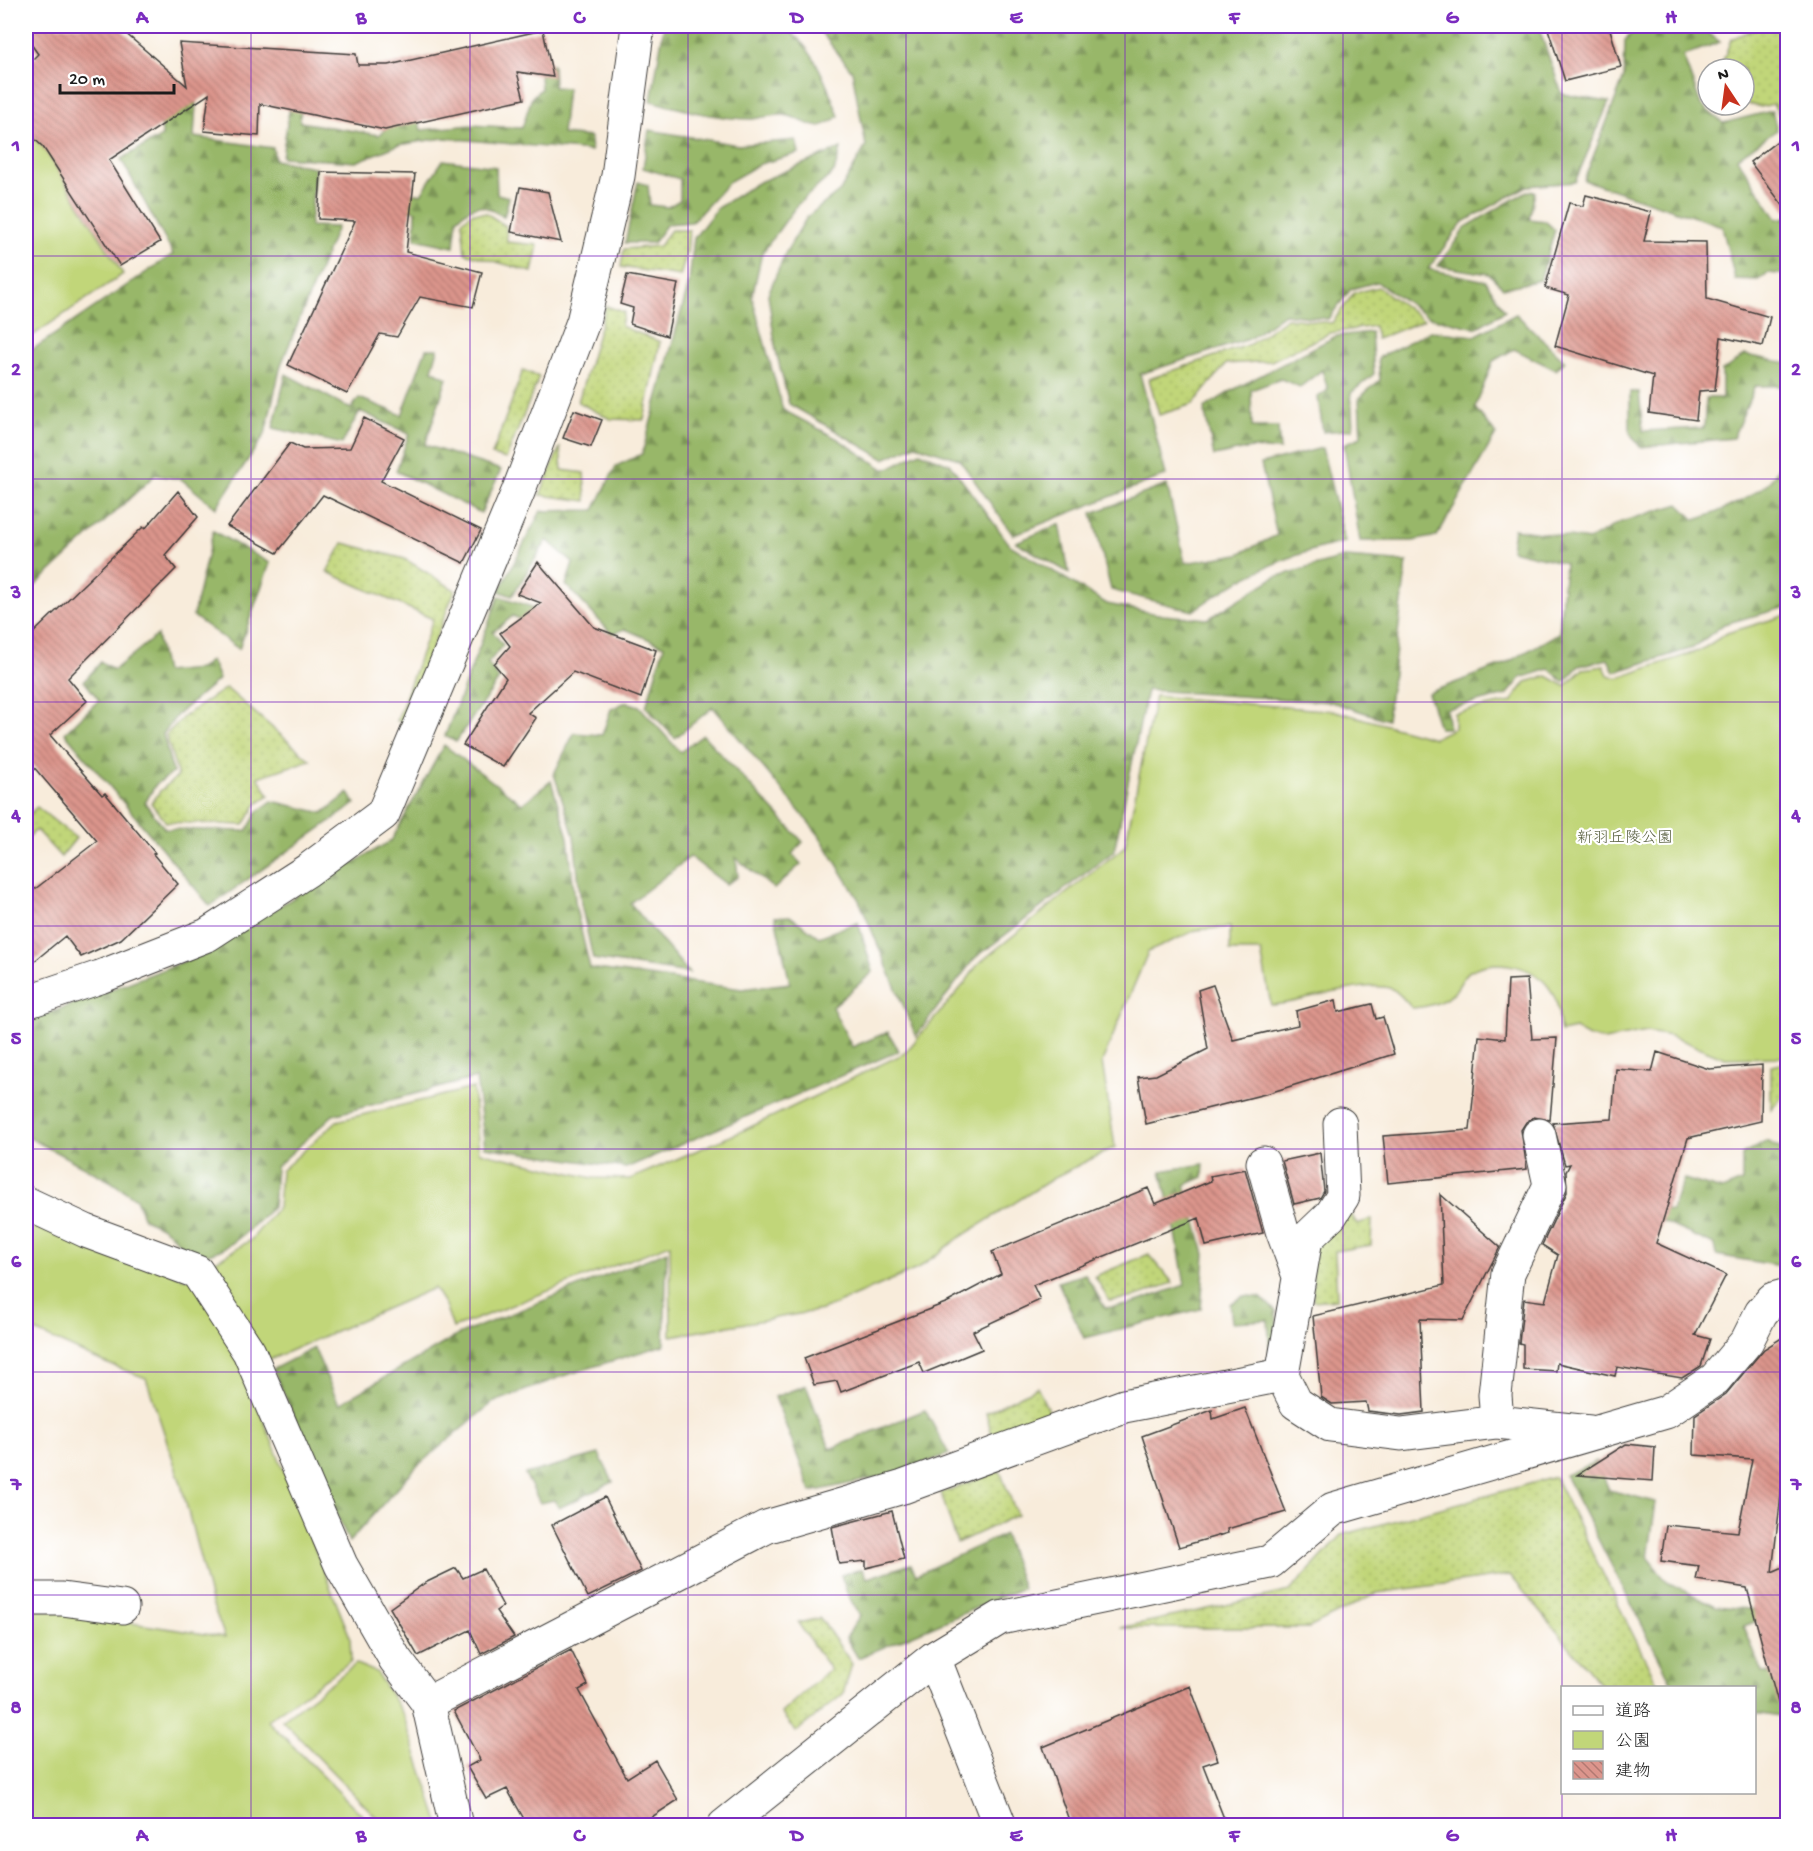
<svg xmlns="http://www.w3.org/2000/svg" width="1813" height="1851" font-family="'Gochi Hand','Klee One',sans-serif">
  <style>
    .grass { fill: url(#grass-dots); stroke: #6e794a; stroke-width: 1.5 }
    .forest { fill: url(#forest-firs); stroke: #5a6a42; stroke-width: 1.5 }
    .park { fill: #c1d679; stroke: #6e794a; stroke-width: 1.5 }
    .building { fill: url(#building-back-hatch) }
    .lines { fill: none; stroke-linecap: round; stroke-linejoin: round }
    .street-casing { stroke: #3d3b39; stroke-width: 35 }
    .street { stroke: #fff; stroke-width: 33 }
    .grid { fill: none; stroke: #7b2cbf; stroke-width: 1.5; stroke-opacity: 0.55 }
    .labels { text-anchor: middle; dominant-baseline: central; stroke-width: 4.5; stroke-linejoin: round; paint-order: stroke }
    .park-label { font-size: 16px; fill: #565d3d; stroke: #fff }
    .neatline { fill: none; stroke: #7b2cbf; stroke-width: 2 }
    .grid-label { font-size: 20px; text-anchor: middle; font-weight: bold; fill: #7b2cbf }
  </style>
  <defs>
    <pattern id="grass-dots" width="8" height="8" patternUnits="userSpaceOnUse" patternTransform="scale(1.5)"><rect width="8" height="8" fill="#c1d679"/><path d="M2 2h.1M6 6h.1" fill="none" stroke="#a5b768" stroke-width="1.8" stroke-linecap="round"/></pattern>
    <pattern id="forest-firs" width="22" height="20" patternUnits="userSpaceOnUse" patternTransform="scale(1.5)"><rect width="22" height="20" fill="#98b769"/><path d="M5 1l3.5 6h-7zM16 11l3.5 6h-7z" fill="#7b9456"/></pattern>
    <pattern id="building-back-hatch" width="6" height="6" patternUnits="userSpaceOnUse" patternTransform="scale(1.5)"><rect width="6" height="6" fill="#dc958c"/><path d="M-1 5l2 2M0 0l6 6M5-1l2 2" fill="none" stroke="#b27972"/></pattern>
  </defs>
  <rect width="100%" height="100%" fill="#fff"/>
  <filter id="ink" filterUnits="userSpaceOnUse"><feTurbulence type="fractalNoise" baseFrequency=".0167" numOctaves="2"/><feDisplacementMap in="SourceGraphic" scale="12" xChannelSelector="R" yChannelSelector="G"/><feConvolveMatrix kernelMatrix="1 2 1 2 8 2 1 2 1" color-interpolation-filters="sRGB"/></filter>
  <filter id="wash" filterUnits="userSpaceOnUse"><feTurbulence type="fractalNoise" baseFrequency=".008" numOctaves="4" result="noise"/><feDisplacementMap in="SourceGraphic" scale="24" xChannelSelector="R" yChannelSelector="G"/><feGaussianBlur stdDeviation="1.35" result="paint"/><feColorMatrix in="noise" values="0 0 0 0 0 0 0 0 0 0 0 0 0 0 0 0 0 1.4 0 .05"/><feComposite in="paint" operator="in"/></filter>
  <g filter="url(#wash)">
    <rect width="100%" height="100%" fill="#f8ecdb"/>
    <path class="grass" d="M 1761,26 L 1787,26 L 1788,117 L 1783,121 L 1773,104 L 1761,107 L 1744,103 L 1744,69 L 1720,69 L 1731,39 Z
      M 472,213 L 486,213 L 506,226 L 507,242 L 538,245 L 532,272 L 465,253 L 462,221 Z
      M 671,230 L 689,230 L 687,252 L 680,276 L 621,267 L 624,249 L 659,246 Z
      M 1378,287 L 1424,320 L 1377,339 L 1374,326 L 1330,333 L 1271,361 L 1226,364 L 1193,404 L 1159,415 L 1149,379 L 1250,344 L 1287,318 L 1332,323 L 1354,293 Z
      M 606,306 L 624,312 L 621,326 L 660,342 L 644,420 L 610,419 L 578,402 Z
      M 523,370 L 539,377 L 506,459 L 492,455 Z
      M 560,447 L 562,470 L 584,473 L 586,501 L 540,495 Z
      M 343,543 L 405,559 L 455,590 L 403,722 L 397,721 L 433,619 L 327,572 Z
      M 226,688 L 310,760 L 258,777 L 269,795 L 256,805 L 244,825 L 166,822 L 151,803 L 161,790 L 178,776 L 166,735 L 184,716 Z
      M 37,807 L 76,838 L 61,857 L 36,830 L 26,839 L 26,817 Z
      M 1787,1063 L 1787,1091 L 1771,1110 L 1771,1066 Z
      M 1347,1208 L 1357,1224 L 1372,1219 L 1371,1245 L 1335,1251 L 1337,1299 L 1313,1301 L 1313,1243 Z
      M 1149,1254 L 1173,1283 L 1131,1298 L 1109,1301 L 1095,1276 Z
      M 1037,1387 L 1050,1414 L 992,1435 L 986,1413 Z
      M 1000,1471 L 1017,1515 L 957,1543 L 941,1493 Z
      M 1555,1477 L 1659,1687 L 1603,1687 L 1510,1575 L 1377,1593 L 1309,1628 L 1120,1628 L 1290,1591 L 1342,1535 Z
      M 820,1618 L 852,1664 L 843,1694 L 796,1732 L 781,1713 L 830,1669 L 798,1623 Z"/>
    <path class="forest" d="M 664,26 L 782,26 C 815,46 825,82 839,116 C 812,138 807,118 784,115 C 774,114 762,118 752,119 C 717,119 684,110 651,101 Z
      M 816,26 L 1538,26 L 1562,94 L 1609,102 L 1575,182 L 1527,186 L 1462,223 L 1428,269 L 1486,281 L 1505,311 L 1476,328 L 1429,317 L 1377,282 L 1351,289 L 1328,319 L 1284,314 L 1249,339 L 1140,374 L 1166,475 L 1013,535 L 959,459 L 916,445 L 884,459 L 789,404 L 776,351 L 768,294 L 786,252 L 807,217 L 840,191 L 866,146 L 852,71 Z
      M 1630,26 L 1699,26 L 1720,42 L 1683,56 L 1701,105 L 1723,123 L 1772,111 L 1777,130 L 1737,158 L 1777,219 L 1787,217 L 1787,275 L 1768,273 L 1758,280 L 1735,279 L 1722,226 L 1584,180 L 1624,77 L 1625,40 L 1632,33 Z
      M 539,63 L 553,65 L 554,87 L 567,88 L 562,134 L 590,137 L 591,151 L 444,138 L 398,145 L 356,162 L 282,157 L 291,98 L 301,99 L 300,122 L 379,135 L 415,103 L 421,130 L 471,125 L 522,128 L 532,97 L 541,89 Z
      M 161,97 L 196,103 L 194,137 L 273,148 L 275,160 L 315,167 L 310,226 L 337,227 L 281,365 L 265,434 L 216,508 L 181,479 L 155,475 L 26,594 L 26,354 L 173,254 L 121,159 L 162,136 Z
      M 649,130 L 738,145 L 796,140 L 799,153 L 760,164 L 730,181 L 692,222 L 667,224 L 653,243 L 625,243 L 638,182 L 648,185 L 650,205 L 668,207 L 680,200 L 680,179 L 643,168 Z
      M 841,148 L 834,172 L 797,205 L 762,253 L 752,297 L 783,410 L 838,439 L 885,470 L 920,452 L 950,464 L 1010,545 L 1107,604 L 1163,615 L 1208,619 L 1275,577 L 1346,557 L 1407,562 L 1387,720 L 1332,702 L 1147,690 L 1114,851 L 974,959 L 916,1036 L 859,900 L 819,835 L 713,707 L 675,738 L 646,707 L 664,646 L 625,629 L 612,634 L 566,585 L 573,563 L 547,540 L 512,596 L 499,591 L 541,511 L 594,510 L 616,466 L 642,454 L 689,283 L 694,238 L 717,208 L 757,183 Z
      M 443,160 L 496,167 L 497,194 L 509,197 L 504,217 C 482,204 476,201 457,219 L 454,247 L 415,239 L 416,211 L 388,205 L 396,190 L 421,194 Z
      M 1527,191 L 1535,192 L 1529,219 L 1545,221 L 1555,230 L 1540,280 L 1503,288 L 1489,274 L 1438,266 L 1466,227 Z
      M 1516,314 L 1565,361 L 1556,370 L 1514,349 L 1493,361 L 1475,408 L 1496,434 L 1437,536 L 1413,541 L 1360,541 L 1344,444 L 1361,437 L 1359,398 L 1380,380 L 1378,358 L 1430,331 L 1475,336 Z
      M 1371,332 L 1374,374 L 1351,393 L 1353,429 L 1323,432 L 1318,397 L 1328,390 L 1322,370 L 1300,387 L 1281,379 L 1251,390 L 1252,427 L 1278,427 L 1280,450 L 1251,448 L 1214,456 L 1204,408 L 1233,390 L 1336,336 Z
      M 426,349 L 438,349 L 432,370 L 447,378 L 425,445 L 501,470 L 481,513 L 396,471 L 409,434 L 360,411 L 342,444 L 273,428 L 286,374 L 351,409 L 359,398 L 402,415 Z
      M 1745,355 L 1787,363 L 1787,420 L 1785,418 L 1782,386 L 1755,386 L 1733,438 L 1640,447 L 1630,433 L 1630,392 L 1639,392 L 1643,431 L 1704,428 L 1706,398 L 1722,398 L 1722,371 Z
      M 1787,436 L 1787,607 L 1724,624 L 1693,648 L 1614,672 L 1608,659 L 1579,666 L 1564,682 L 1549,669 L 1521,678 L 1507,695 L 1446,709 L 1449,728 L 1439,728 L 1428,693 L 1505,664 L 1559,633 L 1565,563 L 1511,550 L 1514,529 L 1589,540 L 1621,522 L 1679,504 L 1695,520 C 1715,514 1765,493 1775,474 C 1782,462 1779,451 1776,438 Z
      M 1322,448 L 1345,542 C 1285,555 1242,575 1193,611 L 1111,590 L 1092,513 L 1167,485 L 1185,563 L 1239,554 L 1277,535 L 1261,464 Z
      M 1060,524 L 1069,573 L 1016,542 Z
      M 213,531 L 270,563 L 239,649 L 193,616 Z
      M 499,596 L 538,609 L 523,621 L 513,616 L 493,632 L 503,645 L 488,663 L 499,679 L 456,742 L 445,736 Z
      M 157,635 L 165,672 L 200,669 L 211,660 L 219,679 L 177,715 L 163,734 L 173,773 L 156,784 L 145,803 L 165,829 L 247,831 L 257,812 L 272,801 L 323,813 L 349,793 L 355,804 L 210,906 L 65,733 L 99,700 L 84,681 L 101,662 L 114,670 Z
      M 626,702 L 639,706 L 680,752 L 703,735 L 803,842 L 792,854 L 801,864 L 774,889 L 736,858 L 738,877 L 726,884 L 690,857 L 630,903 L 689,973 L 593,959 L 581,904 L 574,836 L 554,774 L 574,733 L 602,735 L 611,709 Z
      M 444,745 L 522,804 L 551,781 L 568,837 L 576,909 L 590,968 L 742,989 L 790,983 L 775,917 L 790,916 L 819,937 L 858,922 L 873,972 L 832,1007 L 852,1047 L 888,1032 L 899,1051 L 626,1168 L 485,1147 L 476,1078 L 333,1115 L 276,1167 L 273,1207 C 254,1225 216,1267 189,1251 C 181,1247 175,1238 168,1232 C 162,1226 152,1223 144,1219 L 136,1199 L 110,1181 L 26,1136 L 26,1022 L 185,961 L 391,841 Z
      M 1767,1141 L 1787,1152 L 1787,1267 L 1716,1255 L 1714,1245 L 1624,1204 L 1671,1211 L 1684,1179 L 1722,1190 L 1742,1182 L 1742,1155 Z
      M 1204,1164 L 1203,1177 L 1185,1185 L 1205,1254 L 1201,1309 L 1084,1338 L 1058,1282 L 1085,1274 L 1105,1308 L 1128,1305 L 1185,1285 L 1176,1234 L 1161,1171 Z
      M 667,1251 L 664,1345 L 563,1376 L 492,1403 L 416,1467 L 349,1542 L 273,1369 L 314,1348 L 339,1404 L 458,1335 Z
      M 1244,1296 L 1260,1297 L 1276,1311 L 1279,1354 L 1270,1356 L 1268,1320 L 1232,1322 L 1230,1304 Z
      M 806,1385 L 830,1449 L 925,1410 L 949,1454 L 894,1474 L 811,1492 L 775,1397 Z
      M 599,1454 L 613,1482 L 559,1508 L 554,1500 L 540,1503 L 525,1474 Z
      M 1597,1461 L 1609,1490 L 1656,1502 L 1648,1558 L 1667,1582 L 1716,1606 L 1780,1612 L 1744,1626 L 1762,1673 L 1777,1672 L 1787,1681 L 1787,1718 L 1755,1713 L 1754,1688 L 1674,1687 L 1565,1475 Z
      M 1004,1534 L 1023,1588 L 858,1658 L 846,1638 L 860,1615 L 848,1596 L 841,1575 L 862,1569 L 867,1578 L 911,1564 L 916,1575 Z"/>
    <path class="park" d="M 26,131 L 43,147 L 123,274 L 26,340 Z
      M 1787,615 L 1788,1053 L 1785,1057 L 1725,1058 L 1671,1036 L 1647,1032 L 1604,1040 L 1589,1037 L 1575,1029 L 1561,1032 C 1559,1021 1559,1006 1554,996 C 1540,966 1498,956 1470,971 C 1463,975 1460,986 1454,992 C 1443,1004 1426,1007 1412,1008 C 1406,1002 1399,992 1392,989 C 1363,979 1305,1003 1271,1005 L 1261,951 L 1230,951 L 1230,927 L 1196,930 L 1148,952 L 1102,1062 L 1115,1147 L 1057,1176 L 959,1238 L 917,1269 L 822,1310 L 671,1336 L 670,1244 L 453,1328 L 445,1305 L 434,1288 L 244,1371 L 350,1637 L 351,1661 L 267,1720 L 372,1825 L 26,1825 L 26,1612 L 38,1609 L 225,1637 L 211,1601 L 181,1484 L 146,1378 L 103,1362 L 26,1327 L 26,1213 L 186,1279 L 251,1240 L 278,1207 L 281,1171 L 337,1121 L 473,1088 L 479,1152 L 593,1178 L 630,1179 L 740,1132 L 905,1053 L 965,983 L 978,964 L 1125,846 L 1155,696 L 1335,711 L 1434,738 L 1454,728 L 1454,713 L 1511,702 L 1526,682 L 1547,676 L 1565,686 L 1583,669 L 1604,666 L 1608,675 L 1618,678 L 1701,650 L 1727,633 Z
      M 356,1664 L 376,1672 L 403,1714 L 440,1825 L 384,1825 L 282,1720 Z"/>
    <g id="blocks">
      <path class="building" d="M 26,26 L 117,26 L 187,86 L 179,43 L 356,54 L 358,65 L 389,65 L 543,30 L 553,77 L 517,72 L 524,99 L 385,130 L 260,104 L 259,136 L 204,131 L 209,94 L 109,160 L 160,242 L 120,266 L 43,147 L 26,131 L 26,66 L 38,54 L 26,37 Z
        M 1547,26 L 1609,26 L 1621,67 L 1565,81 Z
        M 1788,133 L 1788,212 L 1750,162 Z
        M 321,172 L 415,174 L 406,252 L 482,272 L 473,307 L 420,297 L 397,337 L 380,334 L 347,394 L 288,365 L 355,221 L 318,219 Z
        M 520,187 L 548,192 L 561,242 L 511,232 Z
        M 1586,195 L 1651,212 L 1644,241 L 1706,242 L 1707,299 L 1770,317 L 1763,346 L 1721,337 L 1715,390 L 1699,391 L 1696,420 L 1649,413 L 1653,376 L 1555,346 L 1569,295 L 1545,288 L 1569,203 L 1583,206 Z
        M 627,275 L 678,284 L 667,336 L 630,324 L 633,308 L 620,304 Z
        M 574,410 L 602,420 L 591,447 L 563,438 Z
        M 364,418 L 404,438 L 381,481 L 481,530 L 464,563 L 323,495 L 277,553 L 227,526 L 290,443 L 303,449 L 350,448 Z
        M 178,491 L 198,517 L 165,555 L 176,569 L 68,678 L 87,701 L 50,735 L 102,795 L 105,793 L 155,853 L 153,854 L 178,884 L 121,939 L 81,957 L 65,936 L 26,968 L 26,896 L 97,841 L 26,758 L 26,640 L 143,527 L 145,529 Z
        M 538,562 L 594,627 L 656,650 L 641,698 L 573,672 L 528,713 L 536,718 L 503,767 L 463,745 L 506,678 L 494,664 L 510,646 L 500,633 L 541,603 L 517,594 Z
        M 1527,979 L 1532,1039 L 1557,1038 L 1550,1120 L 1534,1117 L 1526,1122 L 1521,1130 L 1527,1169 L 1388,1183 L 1383,1136 L 1470,1130 L 1479,1036 L 1505,1039 L 1508,980 Z
        M 1213,985 L 1233,1040 L 1298,1025 L 1296,1011 L 1336,1000 L 1338,1012 L 1372,1004 L 1376,1019 L 1383,1017 L 1394,1054 L 1269,1093 L 1146,1124 L 1138,1077 L 1156,1075 L 1208,1049 L 1198,990 Z
        M 1657,1052 L 1709,1069 L 1762,1065 L 1761,1121 L 1688,1138 L 1656,1243 L 1726,1275 L 1695,1335 L 1710,1339 L 1701,1366 L 1682,1378 L 1617,1367 L 1615,1376 L 1557,1363 L 1556,1371 L 1523,1369 L 1523,1344 L 1519,1343 L 1524,1299 L 1545,1302 L 1558,1255 L 1542,1245 L 1567,1192 L 1566,1172 L 1570,1164 L 1565,1165 L 1553,1123 L 1612,1119 L 1616,1069 L 1652,1072 Z
        M 1320,1153 L 1324,1191 L 1320,1198 L 1294,1204 L 1282,1161 Z
        M 1245,1169 L 1263,1233 L 1206,1246 L 1199,1218 L 1033,1285 L 1040,1300 L 973,1331 L 982,1349 L 958,1359 L 924,1373 L 919,1362 L 841,1392 L 837,1381 L 814,1385 L 804,1358 L 948,1302 L 1001,1274 L 992,1252 L 1148,1188 L 1155,1204 L 1211,1181 L 1210,1176 Z
        M 1440,1194 L 1500,1247 L 1463,1320 L 1420,1319 L 1424,1412 L 1401,1415 L 1368,1411 L 1366,1402 L 1332,1404 L 1321,1397 L 1313,1316 L 1444,1285 Z
        M 1788,1334 L 1788,1390 L 1781,1495 L 1772,1572 L 1788,1565 L 1788,1701 L 1778,1703 L 1747,1588 L 1696,1580 L 1699,1566 L 1661,1561 L 1666,1525 L 1738,1532 L 1752,1459 L 1694,1455 L 1695,1415 L 1726,1394 L 1764,1349 Z
        M 1245,1408 L 1286,1512 L 1227,1529 L 1228,1533 L 1179,1547 L 1142,1436 L 1212,1410 L 1213,1419 Z
        M 1626,1444 L 1655,1447 L 1653,1481 L 1577,1475 Z
        M 605,1497 L 641,1571 L 588,1597 L 552,1525 Z
        M 892,1511 L 904,1559 L 866,1568 L 866,1561 L 839,1564 L 832,1527 Z
        M 456,1568 L 463,1578 L 483,1569 L 503,1606 L 496,1611 L 514,1637 L 481,1654 L 470,1630 L 418,1656 L 390,1608 L 425,1583 Z
        M 571,1650 L 588,1685 L 579,1690 L 627,1778 L 655,1760 L 678,1800 L 638,1826 L 528,1826 L 507,1789 L 486,1799 L 467,1767 L 480,1760 L 454,1711 Z
        M 1190,1686 L 1218,1760 L 1203,1765 L 1227,1826 L 1071,1826 L 1043,1747 Z"/>
    </g>
  </g>
  <g filter="url(#ink)">
    <use href="#blocks" fill-opacity="0" stroke="#3d3b39" stroke-width="1.5"/>
    <g class="lines">
      <defs>
        <path id="street" d="M 26,1002 L 100,977 L 207,935 L 308,870 L 383,814 L 518,492 L 583,322 L 618,176 L 638,26
          M 1263,1163 L 1282,1230 L 1299,1276
          M 26,1203 L 86,1231 L 197,1272 L 249,1352 L 341,1565 L 395,1659 L 428,1703 L 456,1826
          M 1282,1375 L 1306,1239 L 1331,1215 L 1343,1196 L 1340,1124
          M 1497,1422 L 1495,1395 L 1508,1273 L 1550,1185 L 1539,1135
          M 26,1599 L 62,1599 L 122,1607
          M 934,1658 L 1000,1826
          M 428,1703 L 766,1527 L 903,1487 L 1124,1406 L 1282,1375 L 1296,1403 L 1330,1425 L 1401,1434 L 1497,1422 L 1590,1432
          M 724,1826 L 934,1658 L 1000,1618 L 1270,1562 L 1333,1509 L 1666,1412 L 1715,1379 L 1747,1341 L 1761,1313 L 1773,1299 L 1788,1295"/>
      </defs>
      <use href="#street" class="street-casing"/>
      <use href="#street" class="street"/>
    </g>
  </g>
  <path class="grid" d="M 251,26 L 251,1826M 470,26 L 470,1826M 688,26 L 688,1826M 906,26 L 906,1826M 1125,26 L 1125,1826M 1343,26 L 1343,1826M 1562,26 L 1562,1826M 26,256 L 1788,256M 26,479 L 1788,479M 26,702 L 1788,702M 26,926 L 1788,926M 26,1149 L 1788,1149M 26,1372 L 1788,1372M 26,1595 L 1788,1595"/>
  <g class="labels">
    <g class="park-label">
      <text x="1625" y="839">新羽丘陵公園</text>
    </g>
  </g>
  <rect width="1813" height="1851" fill="none" stroke="#fff" stroke-width="66"/>
  <rect x="1561" y="1686" width="195" height="108" fill="#ffffff" stroke="#a4a4a4" stroke-width="1.5"/>
  <rect x="1573" y="1706" width="30" height="9" fill="#ffffff" stroke="#a4a4a4" stroke-width="1.5"/>
  <text x="1615" y="1716" font-size="18" fill="#1c1c1c">道路</text>
  <rect x="1573" y="1731" width="30" height="18" fill="#c1d679" stroke="#a4a4a4" stroke-width="1.5"/>
  <text x="1615" y="1746" font-size="18" fill="#1c1c1c">公園</text>
  <rect x="1573" y="1761" width="30" height="18" fill="url(#building-back-hatch)" stroke="#a4a4a4" stroke-width="1.5"/>
  <text x="1615" y="1776" font-size="18" fill="#1c1c1c">建物</text>
  <g transform="translate(1726 87) rotate(347)"><circle r="28" fill="#ffffff" stroke="#a4a4a4" stroke-width="1.5"/>
  <path d="M0-4.5L10 22L0 15L-10 22Z" fill="#c8321e"/>
  <text y="-9" font-size="16" font-weight="bold" text-anchor="middle" fill="#1c1c1c">N</text>
  </g>
  <path d="M60 84v9h114v-9" fill="none" stroke="#1c1c1c" stroke-width="3"/>
  <text x="69" y="84" font-size="18" fill="#1c1c1c" stroke="#ffffff" stroke-width="4.5" paint-order="stroke">20 m</text>
  <rect x="33" y="33" width="1747" height="1785" class="neatline"/>
  <g class="grid-label">
    <text x="142" y="23">A</text>
    <text x="361" y="23">B</text>
    <text x="579" y="23">C</text>
    <text x="797" y="23">D</text>
    <text x="1016" y="23">E</text>
    <text x="1234" y="23">F</text>
    <text x="1452" y="23">G</text>
    <text x="1671" y="23">H</text>
    <text x="16" y="151">1</text>
    <text x="1796" y="151">1</text>
    <text x="16" y="375">2</text>
    <text x="1796" y="375">2</text>
    <text x="16" y="598">3</text>
    <text x="1796" y="598">3</text>
    <text x="16" y="821">4</text>
    <text x="1796" y="821">4</text>
    <text x="16" y="1044">5</text>
    <text x="1796" y="1044">5</text>
    <text x="16" y="1267">6</text>
    <text x="1796" y="1267">6</text>
    <text x="16" y="1490">7</text>
    <text x="1796" y="1490">7</text>
    <text x="16" y="1713">8</text>
    <text x="1796" y="1713">8</text>
    <text x="142" y="1841">A</text>
    <text x="361" y="1841">B</text>
    <text x="579" y="1841">C</text>
    <text x="797" y="1841">D</text>
    <text x="1016" y="1841">E</text>
    <text x="1234" y="1841">F</text>
    <text x="1452" y="1841">G</text>
    <text x="1671" y="1841">H</text>
  </g>
</svg>
